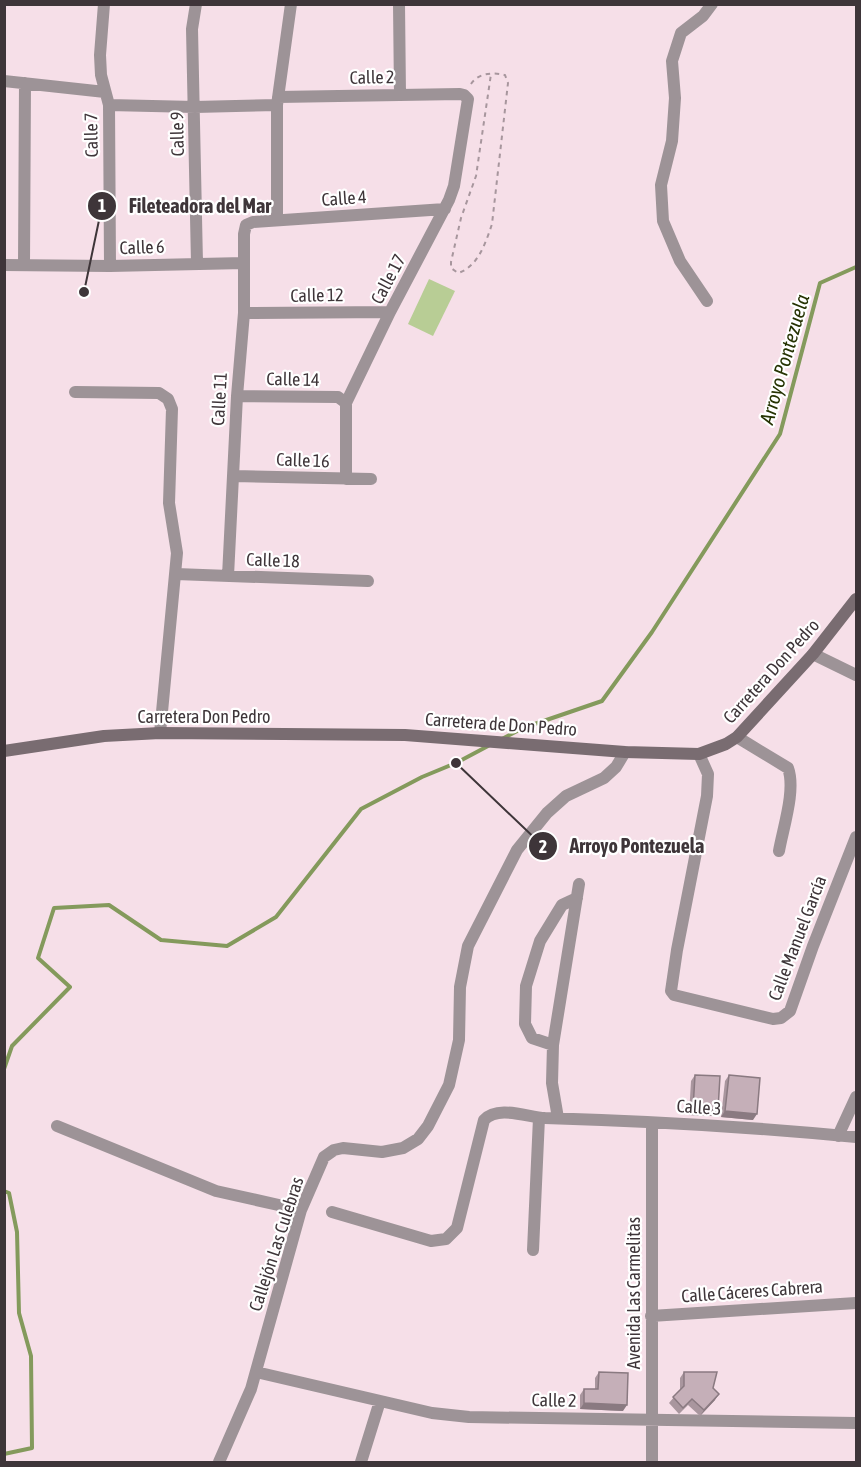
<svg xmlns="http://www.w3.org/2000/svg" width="861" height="1467" font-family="'Asap Condensed',sans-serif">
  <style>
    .green { fill: #b8cd95 }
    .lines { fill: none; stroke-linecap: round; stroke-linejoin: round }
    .stream { stroke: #849a5c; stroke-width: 4 }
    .path { stroke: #a7969d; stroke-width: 2; stroke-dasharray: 4.5 4.5; stroke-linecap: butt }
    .street { stroke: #9d9397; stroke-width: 12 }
    .secondary { stroke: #796c71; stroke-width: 12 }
    .wall { fill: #a9969e }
    .shaded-wall { fill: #8a7a81 }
    .building { fill: #c5afb8; stroke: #8a7a81; stroke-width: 1.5 }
    .labels { text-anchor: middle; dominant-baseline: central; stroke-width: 4.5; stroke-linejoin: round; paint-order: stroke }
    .street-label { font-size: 18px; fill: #3e3539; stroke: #fff }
    .water-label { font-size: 20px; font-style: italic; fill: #263303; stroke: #fff }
    .leader { fill: none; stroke: #3e3539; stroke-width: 2 }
    .callout-dot { fill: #3e3539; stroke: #fff; stroke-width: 2 }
    .mark-label { font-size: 18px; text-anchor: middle; font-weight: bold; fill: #fff }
    .callout-label { font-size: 20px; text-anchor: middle; font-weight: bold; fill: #3e3539; stroke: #fff; stroke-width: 4.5; stroke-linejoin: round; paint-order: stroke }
  </style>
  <rect width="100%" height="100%" fill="#f6dfe8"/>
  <path class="green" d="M 429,279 L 455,291 L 433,336 L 408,324 Z"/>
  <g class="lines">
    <path class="stream" d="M 502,739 L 523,728 L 602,701 L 652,632 L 780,434 L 820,283 L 856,267
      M 4,1069 L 12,1046 L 70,987 L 38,958 L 54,908 L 109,905 L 161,940 L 227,946 L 276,917 L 361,809 L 422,777 L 456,763 L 488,746
      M 4,1191 L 9,1193 L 17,1232 L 19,1313 L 31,1356 L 32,1448 L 4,1454"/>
    <path class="path" d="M 471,84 C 478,73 493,72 505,75 L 508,83 L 492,224 C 486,242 478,267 458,273 L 451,268 L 451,262 L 461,218 L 476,176 L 491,74"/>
    <path class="street" d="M 104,4 L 100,55 L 101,75 L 109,105 L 110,266
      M 196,4 L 192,29 L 197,263
      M 399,4 L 400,95
      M 4,81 L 105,92
      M 278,97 L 460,94 L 464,95 L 468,99 L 454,186 L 449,200 L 390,312 L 346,403 L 346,479
      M 109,105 L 195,107 L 277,105
      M 277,220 L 277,105 L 291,4
      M 4,265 L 110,266 L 244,263
      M 24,265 L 25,83
      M 707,301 L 680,261 L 663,221 L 661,185 L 672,141 L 675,98 L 672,61 L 681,33 L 703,16 L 712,4
      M 244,313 L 390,312
      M 75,392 L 159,393 L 168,399 L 172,409 L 169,503 L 177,553 L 160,733
      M 237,396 L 338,397 L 346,403
      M 234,476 L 371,479
      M 176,574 L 368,581
      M 228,576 L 237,396 L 244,313 L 244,234 L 246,225 L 253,222 L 445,209
      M 813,654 L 856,675
      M 737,737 L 788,768 C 796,790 783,828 779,851
      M 699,754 L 708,774 L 707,796 L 677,950 L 671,991 L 674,995 L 773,1019 L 781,1018 L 790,1011 L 813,946 L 856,837
      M 553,1045 L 532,1038 L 525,1024 L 526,986 L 540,941 L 562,905 L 577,898
      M 558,1118 L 552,1083 L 553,1045 L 579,884
      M 652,1123 L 652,1462
      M 57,1126 L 216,1191 L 301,1210
      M 838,1136 L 856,1097
      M 332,1212 L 431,1241 L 446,1239 L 457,1228 L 484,1120 C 498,1105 527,1117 545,1118 C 649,1121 753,1127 856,1137
      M 533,1250 L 539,1118
      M 651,1316 L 856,1303
      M 256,1372 L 432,1413 L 469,1417 L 856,1423
      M 219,1462 L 251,1389 L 301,1210 L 324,1157 L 334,1150 L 343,1148 L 382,1152 L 403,1148 L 418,1139 L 428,1126 L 449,1085 L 459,1040 L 460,987 L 468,946 L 517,850 L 547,813 L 566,796 L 604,778 L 616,767 L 625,752
      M 361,1462 L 380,1401"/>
    <path class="secondary" d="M 4,751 L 104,736 L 160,733 L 405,735 L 625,752 L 699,754 L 726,744 L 737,737 L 813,654 L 856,599"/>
  </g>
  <path class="wall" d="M 695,1075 L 718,1110 L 714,1116 L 689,1115 L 691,1081 Z
    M 729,1075 L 753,1120 L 721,1117 L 725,1081 Z
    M 599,1372 L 623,1411 L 580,1409 L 580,1395 L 584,1389 L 595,1389 L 595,1378 Z
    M 684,1372 L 713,1388 L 715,1400 L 700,1416 L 688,1405 L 679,1414 L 669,1403 L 680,1390 L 680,1378 Z"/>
  <path class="shaded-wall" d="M 693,1109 L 718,1110 L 714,1116 L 689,1115 Z
    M 725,1111 L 757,1114 L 753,1120 L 721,1117 Z
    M 719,1394 L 715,1400 L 700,1416 L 704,1410 Z
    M 584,1403 L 627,1405 L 623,1411 L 580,1409 Z"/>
  <path class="building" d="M 695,1075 L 720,1076 L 718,1110 L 693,1109 Z
    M 729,1075 L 760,1078 L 757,1114 L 725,1111 Z
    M 599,1372 L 628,1373 L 627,1405 L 584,1403 L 584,1389 L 598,1389 Z
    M 684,1372 L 717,1372 L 713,1388 L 719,1394 L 704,1410 L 692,1399 L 683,1408 L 673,1397 L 684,1386 Z"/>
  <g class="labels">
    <g class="street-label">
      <text transform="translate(372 77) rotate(-1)">Calle 2</text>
      <text transform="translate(177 134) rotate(-91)">Calle 9</text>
      <text transform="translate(91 135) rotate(-91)">Calle 7</text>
      <text transform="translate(344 198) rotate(-4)">Calle 4</text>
      <text transform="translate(142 247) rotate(-2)">Calle 6</text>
      <text transform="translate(388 279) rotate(-62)">Calle 17</text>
      <text transform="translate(317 295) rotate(-1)">Calle 12</text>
      <text transform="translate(293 379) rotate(1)">Calle 14</text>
      <text transform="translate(219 399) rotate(-87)">Calle 11</text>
      <text transform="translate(303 460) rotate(2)">Calle 16</text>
      <text transform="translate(273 560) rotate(2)">Calle 18</text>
      <text transform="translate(771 671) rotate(-48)">Carretera Don Pedro</text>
      <text x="204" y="716">Carretera Don Pedro</text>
      <text transform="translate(501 724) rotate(4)">Carretera de Don Pedro</text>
      <text transform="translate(797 938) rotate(-69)">Calle Manuel García</text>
      <text transform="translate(699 1107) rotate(4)">Calle 3</text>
      <text transform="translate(276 1244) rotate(-72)">Callejón Las Culebras</text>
      <text transform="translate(752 1291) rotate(-4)">Calle Cáceres Cabrera</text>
      <text transform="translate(633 1293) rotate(-90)">Avenida Las Carmelitas</text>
      <text transform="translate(554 1400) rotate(1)">Calle 2</text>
    </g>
    <g class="water-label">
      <text transform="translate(784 359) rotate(-74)">Arroyo Pontezuela</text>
    </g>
  </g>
  <path class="leader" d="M84 292L102 206M456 763L543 846"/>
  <g class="callout-dot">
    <circle cx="84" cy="292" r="6"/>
    <circle cx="456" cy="763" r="6"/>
    <circle cx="102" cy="206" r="15"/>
    <circle cx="543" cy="846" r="15"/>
  </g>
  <g class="mark-label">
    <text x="102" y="212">1</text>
    <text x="543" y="853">2</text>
  </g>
  <g class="callout-label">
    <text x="200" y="213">Fileteadora del Mar</text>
    <text x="637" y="853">Arroyo Pontezuela</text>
  </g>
  <rect width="861" height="1467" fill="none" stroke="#3e3539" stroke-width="12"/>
</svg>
